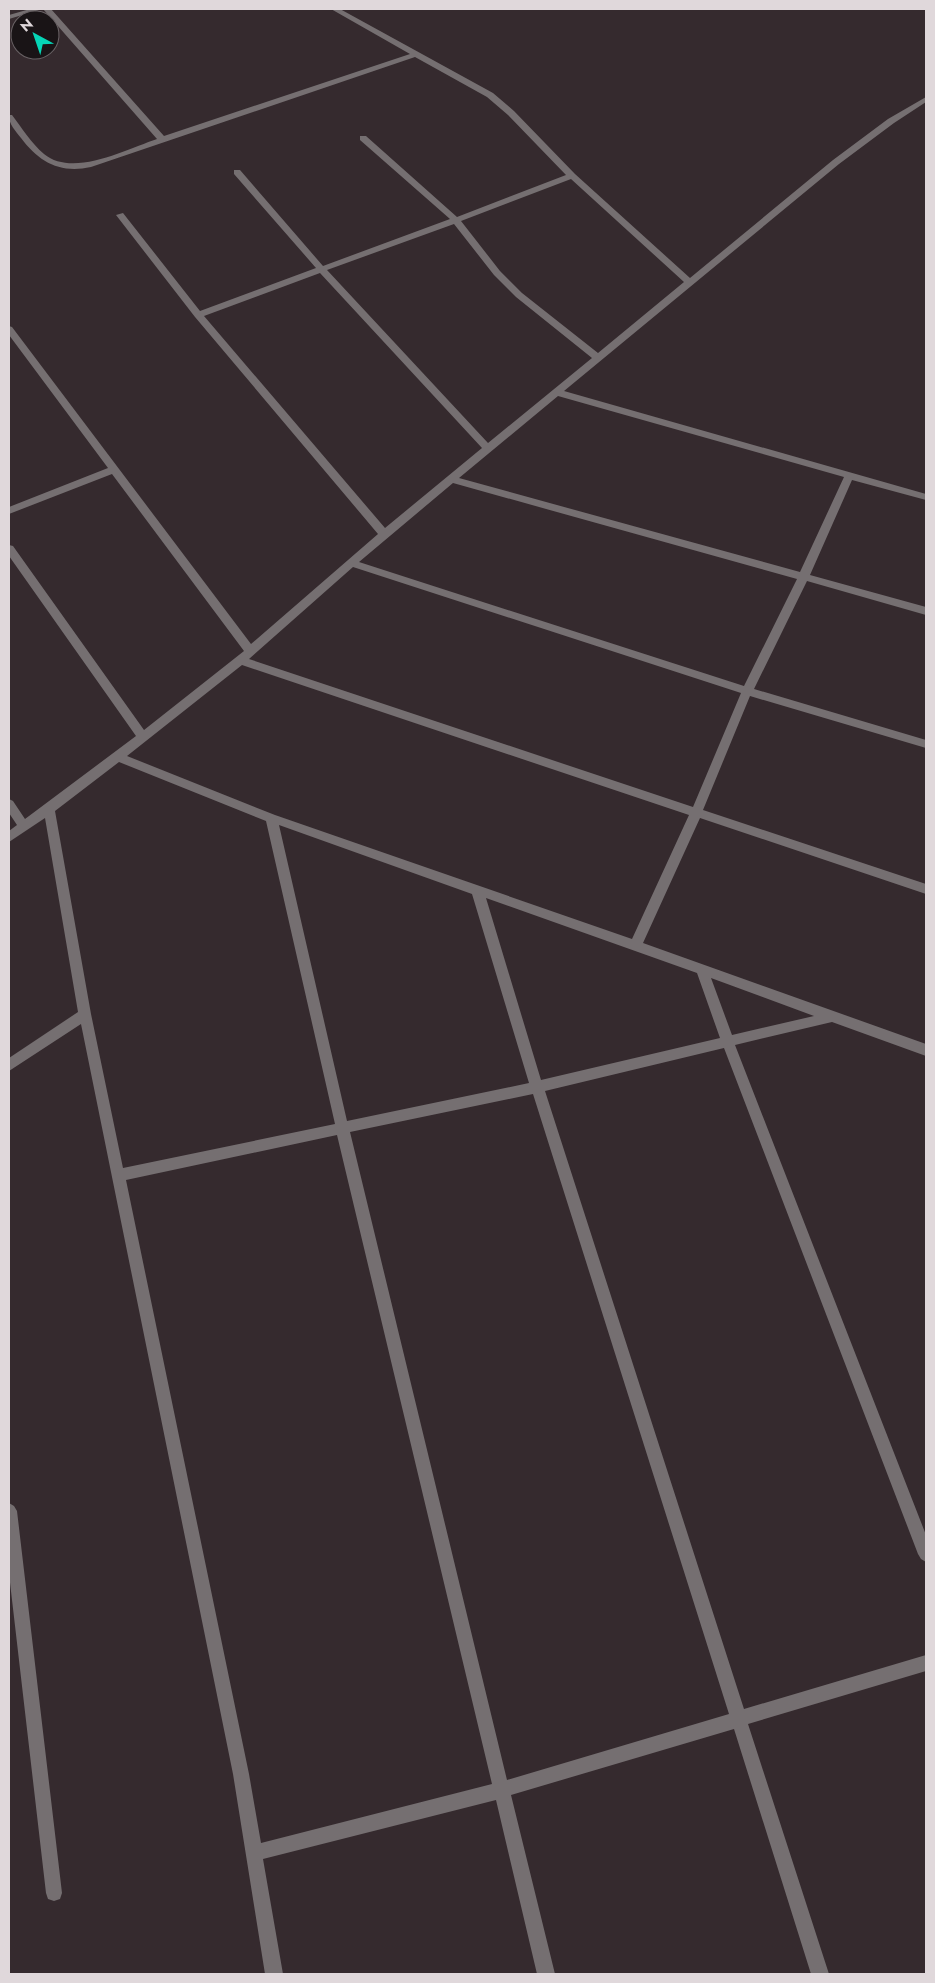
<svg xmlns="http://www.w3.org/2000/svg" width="935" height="1983" font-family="Jost,sans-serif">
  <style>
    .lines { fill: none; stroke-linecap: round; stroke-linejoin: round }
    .minor { fill: #756f71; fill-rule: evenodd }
  </style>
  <rect width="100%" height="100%" fill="#352a2e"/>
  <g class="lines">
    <path class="minor" d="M 30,9 L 42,9 L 9,19 L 9,15 Z
      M 43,9 L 51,9 L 164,136 L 410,54 L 331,9 L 340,9 L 493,93 L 514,111 L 575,174 L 690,278 L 833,160 L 888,119 L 926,97 L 926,102 L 894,123 L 839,164 L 564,391 L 926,494 L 926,500 L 852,480 L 810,575 L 926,607 L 926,615 L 807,581 L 754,689 L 926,740 L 926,748 L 750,696 L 703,810 L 926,884 L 926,894 L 700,818 L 643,943 L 926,1044 L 926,1056 L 832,1022 L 735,1045 L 926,1535 L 926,1562 L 921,1559 L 918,1554 L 724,1048 L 545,1091 L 744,1709 L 926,1655 L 926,1671 L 748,1724 L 829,1974 L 811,1974 L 734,1729 L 511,1795 L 555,1974 L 537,1974 L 496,1800 L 263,1859 L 283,1974 L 265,1974 L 233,1774 L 81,1024 L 9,1071 L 9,1058 L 78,1012 L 45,818 L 9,842 L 9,831 L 17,825 L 9,813 L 9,799 L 13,801 L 25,819 L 136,736 L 9,556 L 9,545 L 13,546 L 144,730 L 244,651 L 112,474 L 9,514 L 9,507 L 108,468 L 9,335 L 9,326 L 12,327 L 251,644 L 378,534 L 195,317 L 116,215 L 123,213 L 200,311 L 316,268 L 234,174 L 234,170 L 240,170 L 323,266 L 450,219 L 360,140 L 360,136 L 366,136 L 457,217 L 566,175 L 508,115 L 487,97 L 415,57 L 91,167 C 60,174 39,162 21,138 C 15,130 9,125 9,115 L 12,115 C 22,128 31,143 44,154 C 73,178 127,149 157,139 ZM 571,179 L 684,282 L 598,353 L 522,293 L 500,271 L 461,221 ZM 454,224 L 494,275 L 516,297 L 592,358 L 488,443 L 327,270 ZM 320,273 L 482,448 L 385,528 L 204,316 ZM 558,396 L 844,477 L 800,572 L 459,478 ZM 453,483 L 797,579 L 744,686 L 359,562 ZM 353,567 L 741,693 L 693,807 L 249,659 ZM 242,665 L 689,815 L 632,939 L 275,815 L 127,756 ZM 119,762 L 266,821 L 335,1124 L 123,1168 L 91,1014 L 55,811 ZM 279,825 L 472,894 L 529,1083 L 347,1121 ZM 486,898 L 697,973 L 720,1038 L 541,1080 ZM 711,978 L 814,1016 L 732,1035 ZM 533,1094 L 729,1714 L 507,1780 L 350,1132 ZM 337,1135 L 492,1784 L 261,1843 L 249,1774 L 126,1180 Z
      M 9,1503 L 14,1506 L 17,1511 L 62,1893 L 60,1899 L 54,1901 L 48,1899 L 46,1893 L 9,1574 Z"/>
  </g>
  <rect width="935" height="1983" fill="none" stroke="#e0d8db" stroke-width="20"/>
  <g transform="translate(35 35) rotate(320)"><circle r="24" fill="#191416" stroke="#696265"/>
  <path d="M0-4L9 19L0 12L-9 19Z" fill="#06d5b6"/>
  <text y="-8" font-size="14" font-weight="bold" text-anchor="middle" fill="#e0d8db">N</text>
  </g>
</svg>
